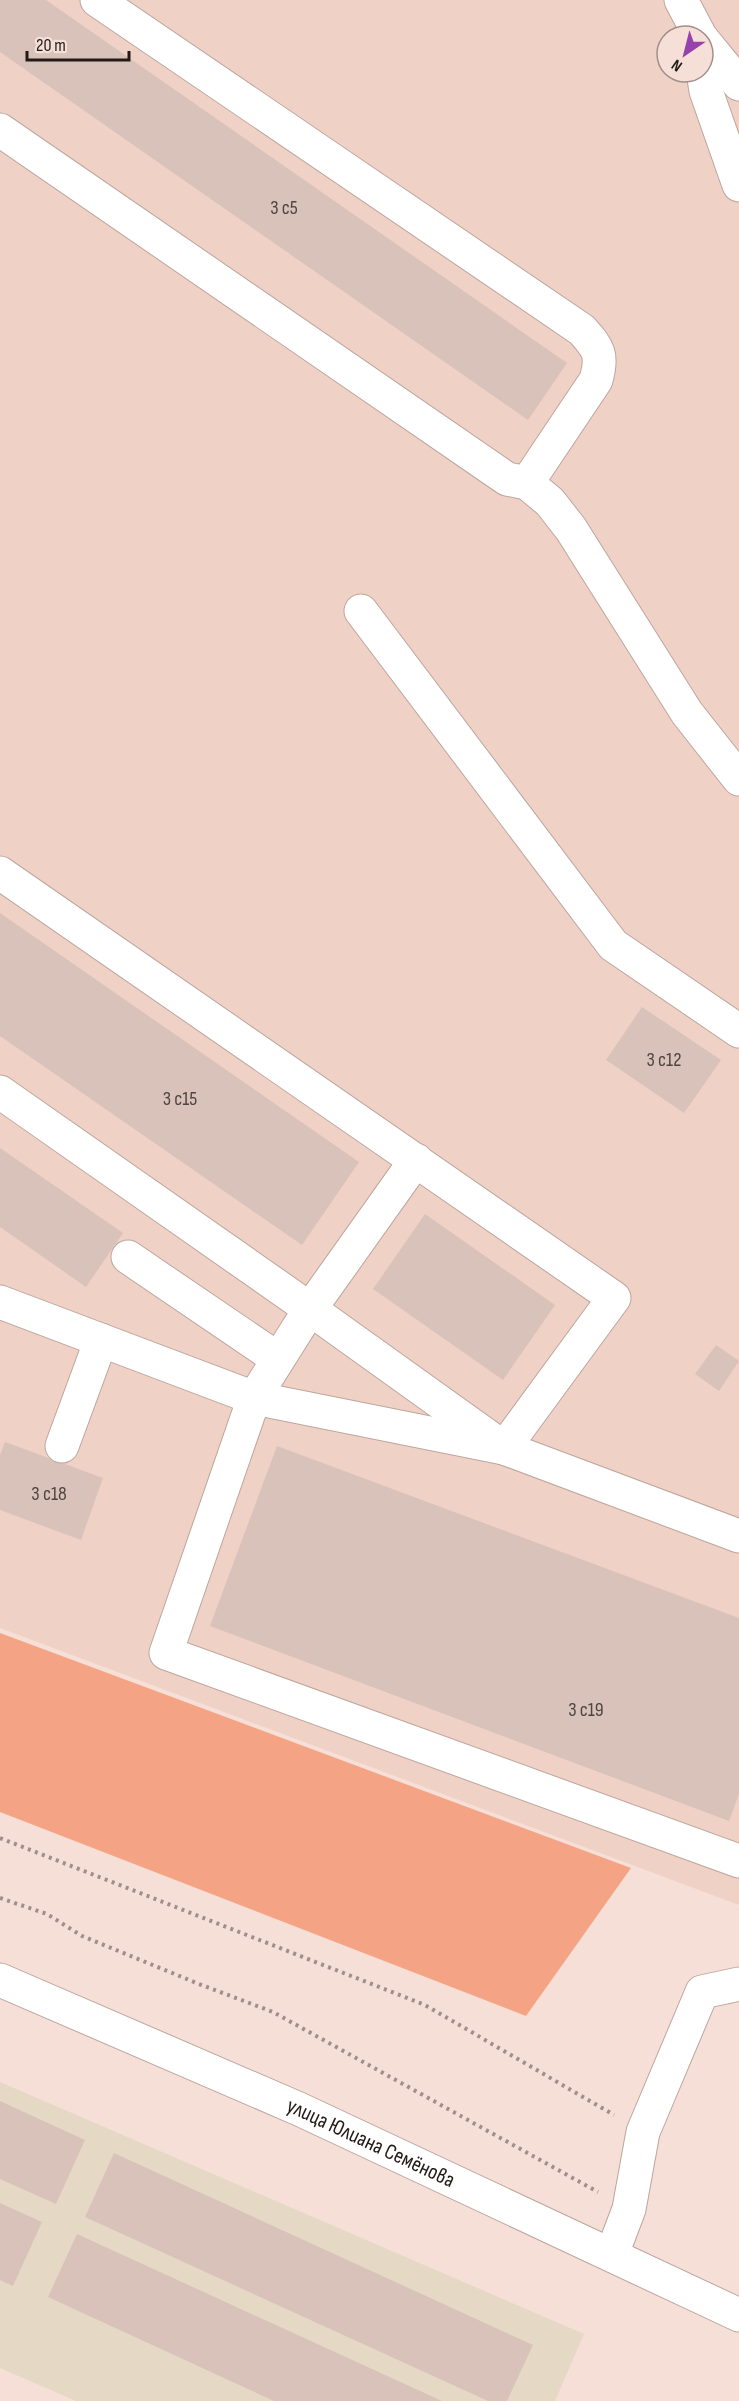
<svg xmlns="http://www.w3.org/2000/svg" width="739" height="2401" font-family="'Sofia Sans Condensed',sans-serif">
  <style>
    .commercial { fill: #e5d9c5 }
    .built { fill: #f0d1c5; fill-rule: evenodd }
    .green { fill: #f4a484 }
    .building { fill: #d9c2ba }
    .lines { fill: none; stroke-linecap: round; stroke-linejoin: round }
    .minor-casing { stroke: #bca69d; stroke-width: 35 }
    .path { stroke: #a08f89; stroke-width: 4; stroke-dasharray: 3 4.5; stroke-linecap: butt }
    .minor { stroke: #fff; stroke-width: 33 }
    .labels { text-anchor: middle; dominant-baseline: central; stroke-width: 6; stroke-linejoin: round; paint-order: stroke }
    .number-label { font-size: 20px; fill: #504440 }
    .street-label { font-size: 22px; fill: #221a17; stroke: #f6dfd6 }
  </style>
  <rect width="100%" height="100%" fill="#f6dfd6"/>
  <path class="commercial" d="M 0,2082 L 584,2334 L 555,2401 L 76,2401 L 0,2368 Z"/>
  <path class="built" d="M 0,0 L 739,0 L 739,1905 L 0,1628 ZM 667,36 L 703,36 L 703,72 L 667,72 Z"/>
  <path class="green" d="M 0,1633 L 631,1868 L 526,2016 L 0,1812 Z"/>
  <path class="building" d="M 0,0 L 46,0 L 567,363 L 528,420 L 0,52 Z
    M 0,913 L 359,1162 L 302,1245 L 0,1036 Z
    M 642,1007 L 721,1060 L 684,1113 L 606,1060 Z
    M 0,1148 L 123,1233 L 86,1287 L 0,1227 Z
    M 425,1214 L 555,1305 L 503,1380 L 373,1289 Z
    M 716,1345 L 739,1361 L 719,1391 L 695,1374 Z
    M 5,1442 L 103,1478 L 81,1540 L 0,1510 L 0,1455 Z
    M 277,1446 L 739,1618 L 739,1794 L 729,1821 L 210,1626 Z
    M 0,2101 L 85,2140 L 56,2204 L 0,2179 Z
    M 114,2153 L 533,2345 L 507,2401 L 488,2401 L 85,2217 Z
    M 0,2203 L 42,2222 L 13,2286 L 0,2280 Z
    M 77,2234 L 442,2401 L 274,2401 L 48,2297 Z"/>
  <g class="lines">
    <defs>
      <g id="minor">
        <path d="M 97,0 L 582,330 C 599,349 603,355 596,380 L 527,483"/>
        <path d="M 681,0 L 700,36"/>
        <path d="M 703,40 L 739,84"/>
        <path d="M 703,72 L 706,91 L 739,185"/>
        <path d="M 0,130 L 507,479 L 527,483 L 550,502 L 571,529 L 687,713 L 739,779"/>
        <path d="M 361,611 L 613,945 L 739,1031"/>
        <path d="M 0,873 L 614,1298 L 504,1448 L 254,1398 L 0,1302"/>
        <path d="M 0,1092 L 310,1309 L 504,1448 L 739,1536"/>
        <path d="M 416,1160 L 310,1309 L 254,1398 L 166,1653 L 739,1861"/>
        <path d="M 128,1257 L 278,1359"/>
        <path d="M 62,1446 L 101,1340"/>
        <path id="s1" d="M 0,1980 L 299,2109 L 739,2315"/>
        <path d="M 612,2254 L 629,2209 L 643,2132 L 702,1992 L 739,1984"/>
      </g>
    </defs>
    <use href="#minor" class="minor-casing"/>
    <path class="path" d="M 0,1838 L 425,2005 L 614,2115
      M 0,1898 L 47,1914 L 82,1936 L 199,1984 L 273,2012 L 598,2192"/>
    <use href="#minor" class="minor"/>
  </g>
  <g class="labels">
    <g class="number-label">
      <text x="284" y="208">3 c5</text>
      <text x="664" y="1060">3 c12</text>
      <text x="180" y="1099">3 c15</text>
      <text x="49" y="1494">3 c18</text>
      <text x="586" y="1710">3 c19</text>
    </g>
    <g class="street-label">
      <text stroke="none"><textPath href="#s1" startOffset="405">улица Юлиана Семёнова</textPath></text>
    </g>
  </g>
  <g transform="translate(685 54) rotate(215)"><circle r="28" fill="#f6dfd6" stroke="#a1908a" stroke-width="1.5"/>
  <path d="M0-4.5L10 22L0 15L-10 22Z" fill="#9741ae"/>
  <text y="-9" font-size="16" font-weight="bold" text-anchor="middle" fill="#221a17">N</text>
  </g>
  <path d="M27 51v9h102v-9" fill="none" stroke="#221a17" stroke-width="3"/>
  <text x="36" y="51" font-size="18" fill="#221a17" stroke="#f6dfd6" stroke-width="4.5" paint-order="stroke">20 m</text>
</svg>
